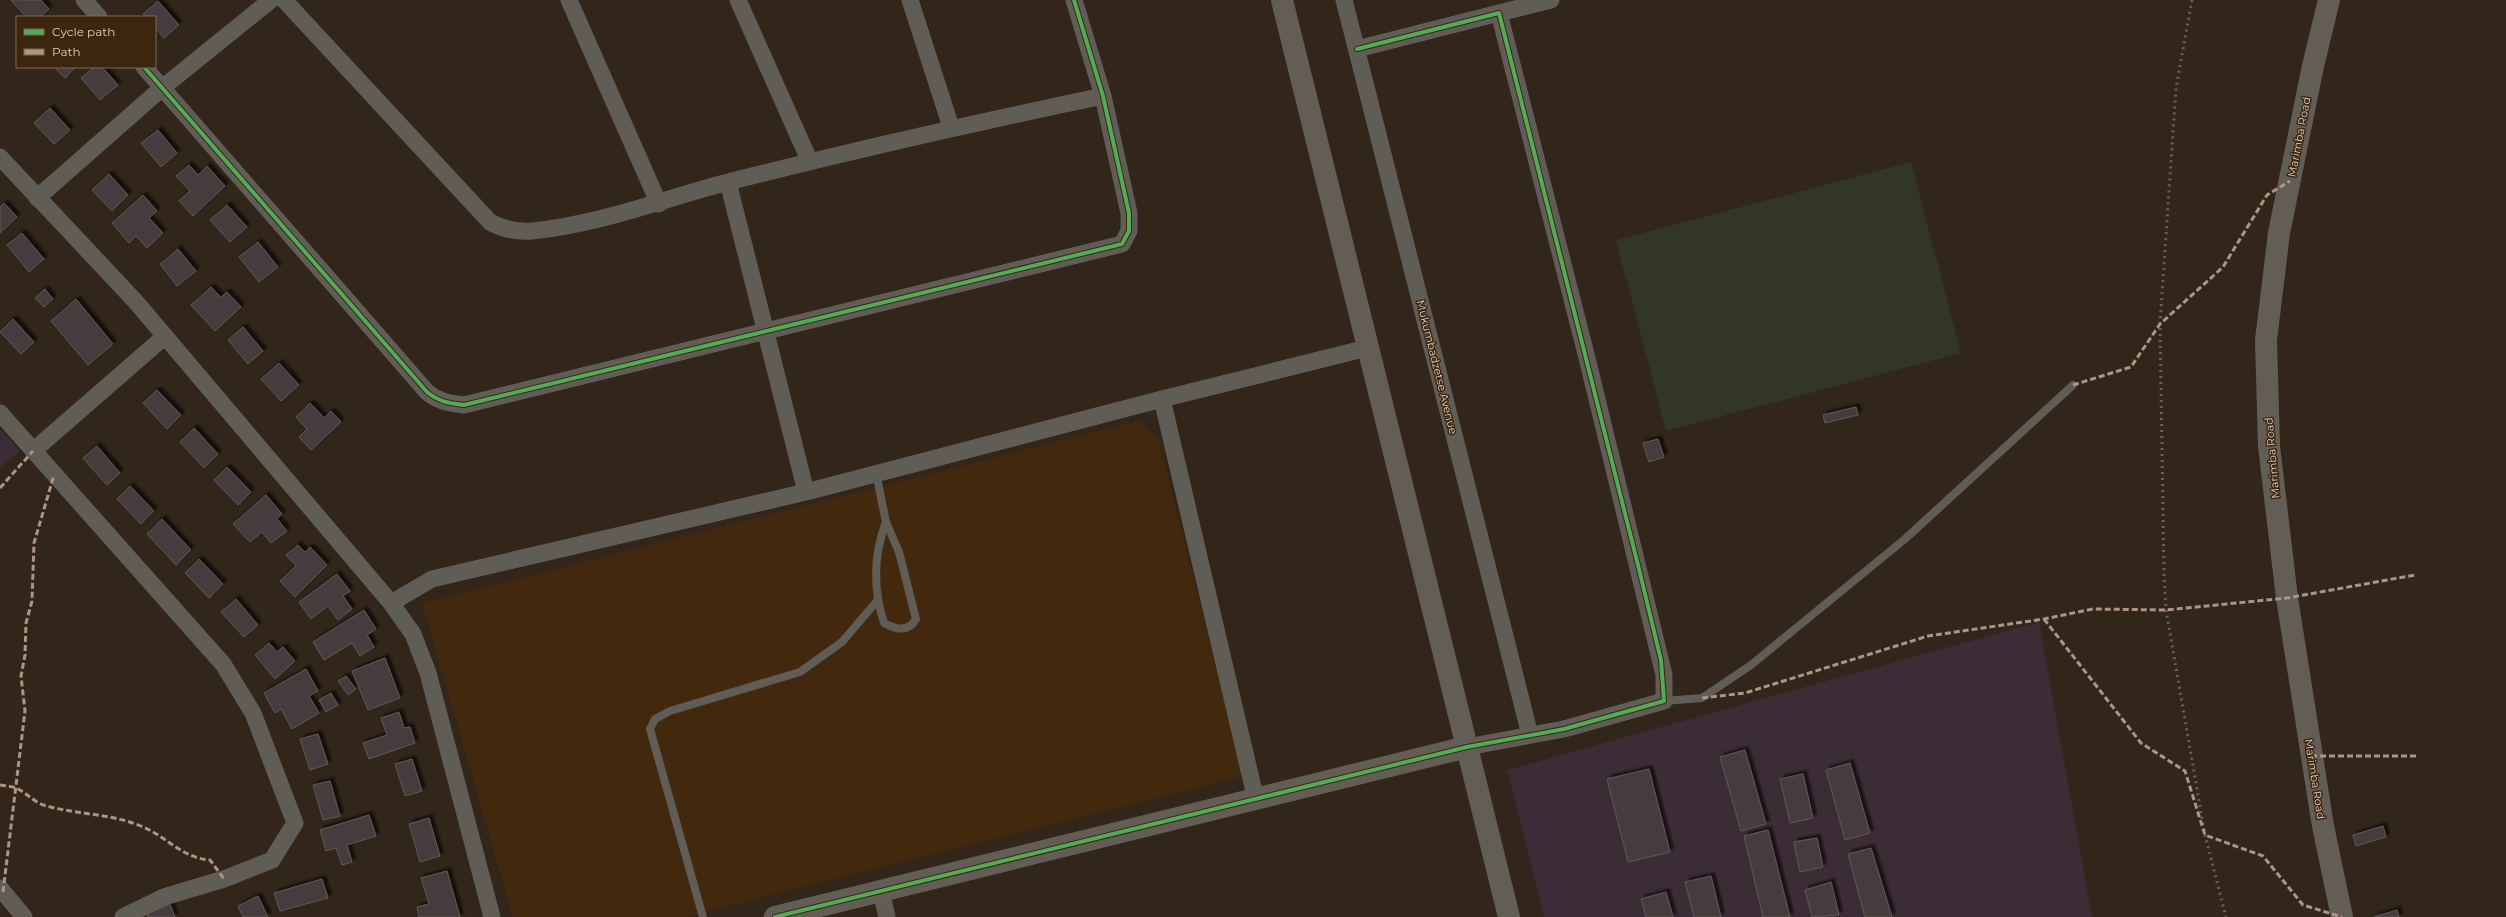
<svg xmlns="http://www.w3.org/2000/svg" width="2506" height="917" font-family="Montserrat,sans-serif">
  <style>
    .built { fill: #42290e }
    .education { fill: #3c2c36 }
    .green { fill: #313724 }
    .building { fill: #453d3d; stroke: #605858; filter: url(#shadow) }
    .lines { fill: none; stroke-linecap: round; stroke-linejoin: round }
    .lane { stroke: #605d57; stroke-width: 8 }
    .street { stroke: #605d57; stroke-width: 17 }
    .secondary { stroke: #625e56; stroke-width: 22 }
    .rail { stroke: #66625b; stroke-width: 3; stroke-dasharray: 2 4; stroke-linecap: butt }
    .quiet { stroke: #af9288; stroke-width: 3; stroke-dasharray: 6 3; stroke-linecap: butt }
    .cycleway-casing { stroke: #3c260f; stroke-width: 6 }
    .cycleway { stroke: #51ab58; stroke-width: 4 }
    .labels { text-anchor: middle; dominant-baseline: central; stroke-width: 3; stroke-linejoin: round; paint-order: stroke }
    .street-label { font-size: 11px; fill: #ded0c2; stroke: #3c260f }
  </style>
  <defs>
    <filter id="shadow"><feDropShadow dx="3.5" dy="-3.5" stdDeviation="1" flood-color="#0009"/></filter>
  </defs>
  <rect width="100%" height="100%" fill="#32261a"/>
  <path class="built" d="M 1138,421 L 1158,438 L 1243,776 L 685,917 L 513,917 L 422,603 Z"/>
  <path class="education" d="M 0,429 L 20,451 L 0,468 Z
    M 2039,622 L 2092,917 L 1544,917 L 1507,770 Z"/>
  <path class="green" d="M 1911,162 L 1961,353 L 1666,431 L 1616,240 Z"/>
  <path class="building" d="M 11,0 L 41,0 L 49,9 L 40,17 L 26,17 Z
    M 158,1 L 179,25 L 164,38 L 155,27 L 155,17 L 146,17 L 143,14 Z
    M 54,67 L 76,67 L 65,78 Z
    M 94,67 L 102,67 L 118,85 L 100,100 L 81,78 Z
    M 50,108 L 70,130 L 54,144 L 34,123 Z
    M 158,130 L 177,153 L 161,167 L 141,143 Z
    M 189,165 L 198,175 L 207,166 L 225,186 L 193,216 L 179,201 L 190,191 L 176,176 Z
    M 109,174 L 128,195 L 112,211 L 92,190 Z
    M 143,195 L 157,211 L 149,218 L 163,233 L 147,248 L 136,236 L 129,243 L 112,223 Z
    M 4,203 L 17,217 L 0,233 L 0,207 Z
    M 227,205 L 247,227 L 230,242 L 210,220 Z
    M 22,233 L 44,259 L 29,272 L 7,245 Z
    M 258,242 L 278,267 L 259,282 L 239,257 Z
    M 178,249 L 196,271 L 177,286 L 160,264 Z
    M 211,287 L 221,297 L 227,292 L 241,307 L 215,331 L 191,305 Z
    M 45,289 L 53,299 L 44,307 L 35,298 Z
    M 76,299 L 113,344 L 88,365 L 51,321 Z
    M 13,319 L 34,342 L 21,354 L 0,332 Z
    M 243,327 L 263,351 L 248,364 L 228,340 Z
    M 279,363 L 299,385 L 281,401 L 261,379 Z
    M 157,390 L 181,415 L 167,429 L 143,403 Z
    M 310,403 L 324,418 L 331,411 L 341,422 L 311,450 L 299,437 L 307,429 L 296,417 Z
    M 1856,407 L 1858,415 L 1825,423 L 1823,415 Z
    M 194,428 L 218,454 L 204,468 L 180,442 Z
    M 1658,439 L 1664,457 L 1649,462 L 1643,443 Z
    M 97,446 L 120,473 L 107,485 L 83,458 Z
    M 227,467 L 251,492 L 238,505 L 214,480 Z
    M 130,486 L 154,511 L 141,524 L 117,499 Z
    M 266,495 L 282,514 L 277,519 L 287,531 L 271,543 L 262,532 L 250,542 L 233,524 Z
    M 162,519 L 191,550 L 176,565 L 147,534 Z
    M 298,545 L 305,552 L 310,547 L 327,565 L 295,597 L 280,581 L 296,566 L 286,555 Z
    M 199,559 L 223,584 L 209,598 L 185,573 Z
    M 337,574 L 350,591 L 343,596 L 352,609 L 338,620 L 328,606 L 311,619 L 299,602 Z
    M 236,599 L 258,625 L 244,637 L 221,612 Z
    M 364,610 L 376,629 L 367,635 L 374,647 L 360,656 L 352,643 L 324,660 L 313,642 Z
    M 269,643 L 277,652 L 283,647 L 295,661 L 275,679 L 255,655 Z
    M 385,658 L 400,698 L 368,710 L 352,671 Z
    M 306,669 L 318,691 L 309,696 L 319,713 L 292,729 L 281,709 L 275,713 L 264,693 Z
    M 346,676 L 356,689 L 348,695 L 338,681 Z
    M 331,693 L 338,705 L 326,712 L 319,700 Z
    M 399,712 L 404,728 L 410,727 L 415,743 L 369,759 L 363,743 L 387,735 L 381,718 Z
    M 318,734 L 328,764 L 310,770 L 300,739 Z
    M 1745,750 L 1766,824 L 1741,831 L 1720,757 Z
    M 412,759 L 422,791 L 405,796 L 395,764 Z
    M 1850,763 L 1870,833 L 1845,840 L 1826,770 Z
    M 1649,769 L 1670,852 L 1628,862 L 1607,779 Z
    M 1803,774 L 1813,818 L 1790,823 L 1780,779 Z
    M 330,781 L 340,816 L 323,820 L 313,785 Z
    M 369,815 L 376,836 L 347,845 L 352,862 L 342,865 L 336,848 L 326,851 L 320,830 Z
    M 429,818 L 440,856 L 420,862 L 409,824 Z
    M 2383,826 L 2386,837 L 2356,846 L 2353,835 Z
    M 1768,830 L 1790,917 L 1763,917 L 1744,836 Z
    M 1817,838 L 1823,867 L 1800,872 L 1794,842 Z
    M 1871,848 L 1892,917 L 1865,917 L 1848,854 Z
    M 447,871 L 460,917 L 419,917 L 417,907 L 429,904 L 421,878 Z
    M 1711,876 L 1721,917 L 1694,917 L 1685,882 Z
    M 322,879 L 328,898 L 280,911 L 274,893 Z
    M 1831,882 L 1839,915 L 1812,917 L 1805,890 Z
    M 1666,892 L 1673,917 L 1646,917 L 1641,899 Z
    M 258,896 L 268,917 L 243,917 L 238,906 Z
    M 170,904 L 175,917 L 148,917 L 147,914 Z
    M 2397,910 L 2399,917 L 2374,917 Z"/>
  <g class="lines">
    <path class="lane" d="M 876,473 L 886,522 L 899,552 L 916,619 C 909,632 896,630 884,623 C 873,589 873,556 886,522
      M 1664,701 L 1702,698 L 1751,665 L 1905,539 L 2073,385
      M 703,917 L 650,729 L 655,719 L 670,711 L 800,672 L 842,642 L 877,601"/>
    <path class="street" d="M 84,0 L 99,17
      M 284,0 L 490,222 C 504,230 517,232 532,231 C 602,224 665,198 732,181 C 855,150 979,122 1103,96
      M 569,0 L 659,204
      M 738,0 L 810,162
      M 910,0 L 951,127
      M 1344,0 L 1530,735
      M 1499,13 L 1551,0
      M 1357,49 L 1499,13 L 1587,358 L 1664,675 L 1664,701 L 1564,729 L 1467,747
      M 144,67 L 427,392 C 439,402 449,403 464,405 L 1122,244 L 1129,231 L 1129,213 L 1103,96 L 1074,0
      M 0,157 L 136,302 L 391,603 L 413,634 L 428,673 L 492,917
      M 728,182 L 806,492
      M 37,198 L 162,88 L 271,0
      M 1162,399 L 1256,800
      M 0,413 L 223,664 L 253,713 L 295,823 L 272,860 L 224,879 L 164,897 L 123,917
      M 33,451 L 164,337
      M 391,603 L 432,579 L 806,492 L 1162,399 L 1367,348
      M 0,888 L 24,917
      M 881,891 L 887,917"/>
    <path class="secondary" d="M 1282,0 L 1509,917
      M 2329,0 L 2313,66 L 2279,233 L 2266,340 L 2269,446 L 2287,598 L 2323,826 L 2342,917
      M 775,917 L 1467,747"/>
    <path class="rail" d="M 2192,0 L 2176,88 L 2160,324 L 2164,574 L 2166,610 L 2205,835 L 2226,917"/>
    <path class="quiet" d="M 2073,385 L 2131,367 L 2160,324 L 2223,267 L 2267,195 L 2290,181
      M 0,488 L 33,451
      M 2044,619 L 2141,743 L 2185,771 L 2205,835 L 2263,856 L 2303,905 L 2342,917
      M 1702,698 L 1745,693 L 1928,636 L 2044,619 L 2093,609 L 2166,610 L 2287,598 L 2415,575
      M 2311,756 L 2418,756
      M 0,785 C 6,786 13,786 18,789 C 28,794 36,804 47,806 C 78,815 112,813 143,827 C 167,837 182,858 210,860 L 224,879
      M 3,892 L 25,711 L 21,676 L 25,655 L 26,623 L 32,601 L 34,543 L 54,475"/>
    <defs>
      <path id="cycleway" d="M 144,67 L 427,392 C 439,402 449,403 464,405 L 1122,244 L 1129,231 L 1129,213 L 1103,96 L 1074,0
        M 775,917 L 1467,747 L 1564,729 L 1664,701 L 1661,660 L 1639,569 L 1499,13 L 1357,49"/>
    </defs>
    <use href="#cycleway" class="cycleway-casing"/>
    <use href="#cycleway" class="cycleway"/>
  </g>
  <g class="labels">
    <g class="street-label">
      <text transform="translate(2299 137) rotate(-79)">Marimba Road</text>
      <text transform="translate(1437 367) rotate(76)">Mukumbadzetse Avenue</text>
      <text transform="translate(2272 458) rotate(-95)">Marimba Road</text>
      <text transform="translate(2315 779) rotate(81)">Marimba Road</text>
    </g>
  </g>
  <rect x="16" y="16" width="140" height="52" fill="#3c260f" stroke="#7d6a57"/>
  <rect x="24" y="29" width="20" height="6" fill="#51ab58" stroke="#7d6a57"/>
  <text x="52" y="36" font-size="12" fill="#ded0c2">Cycle path</text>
  <rect x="24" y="49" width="20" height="6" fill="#af9288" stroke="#7d6a57"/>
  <text x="52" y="56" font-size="12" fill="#ded0c2">Path</text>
</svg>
